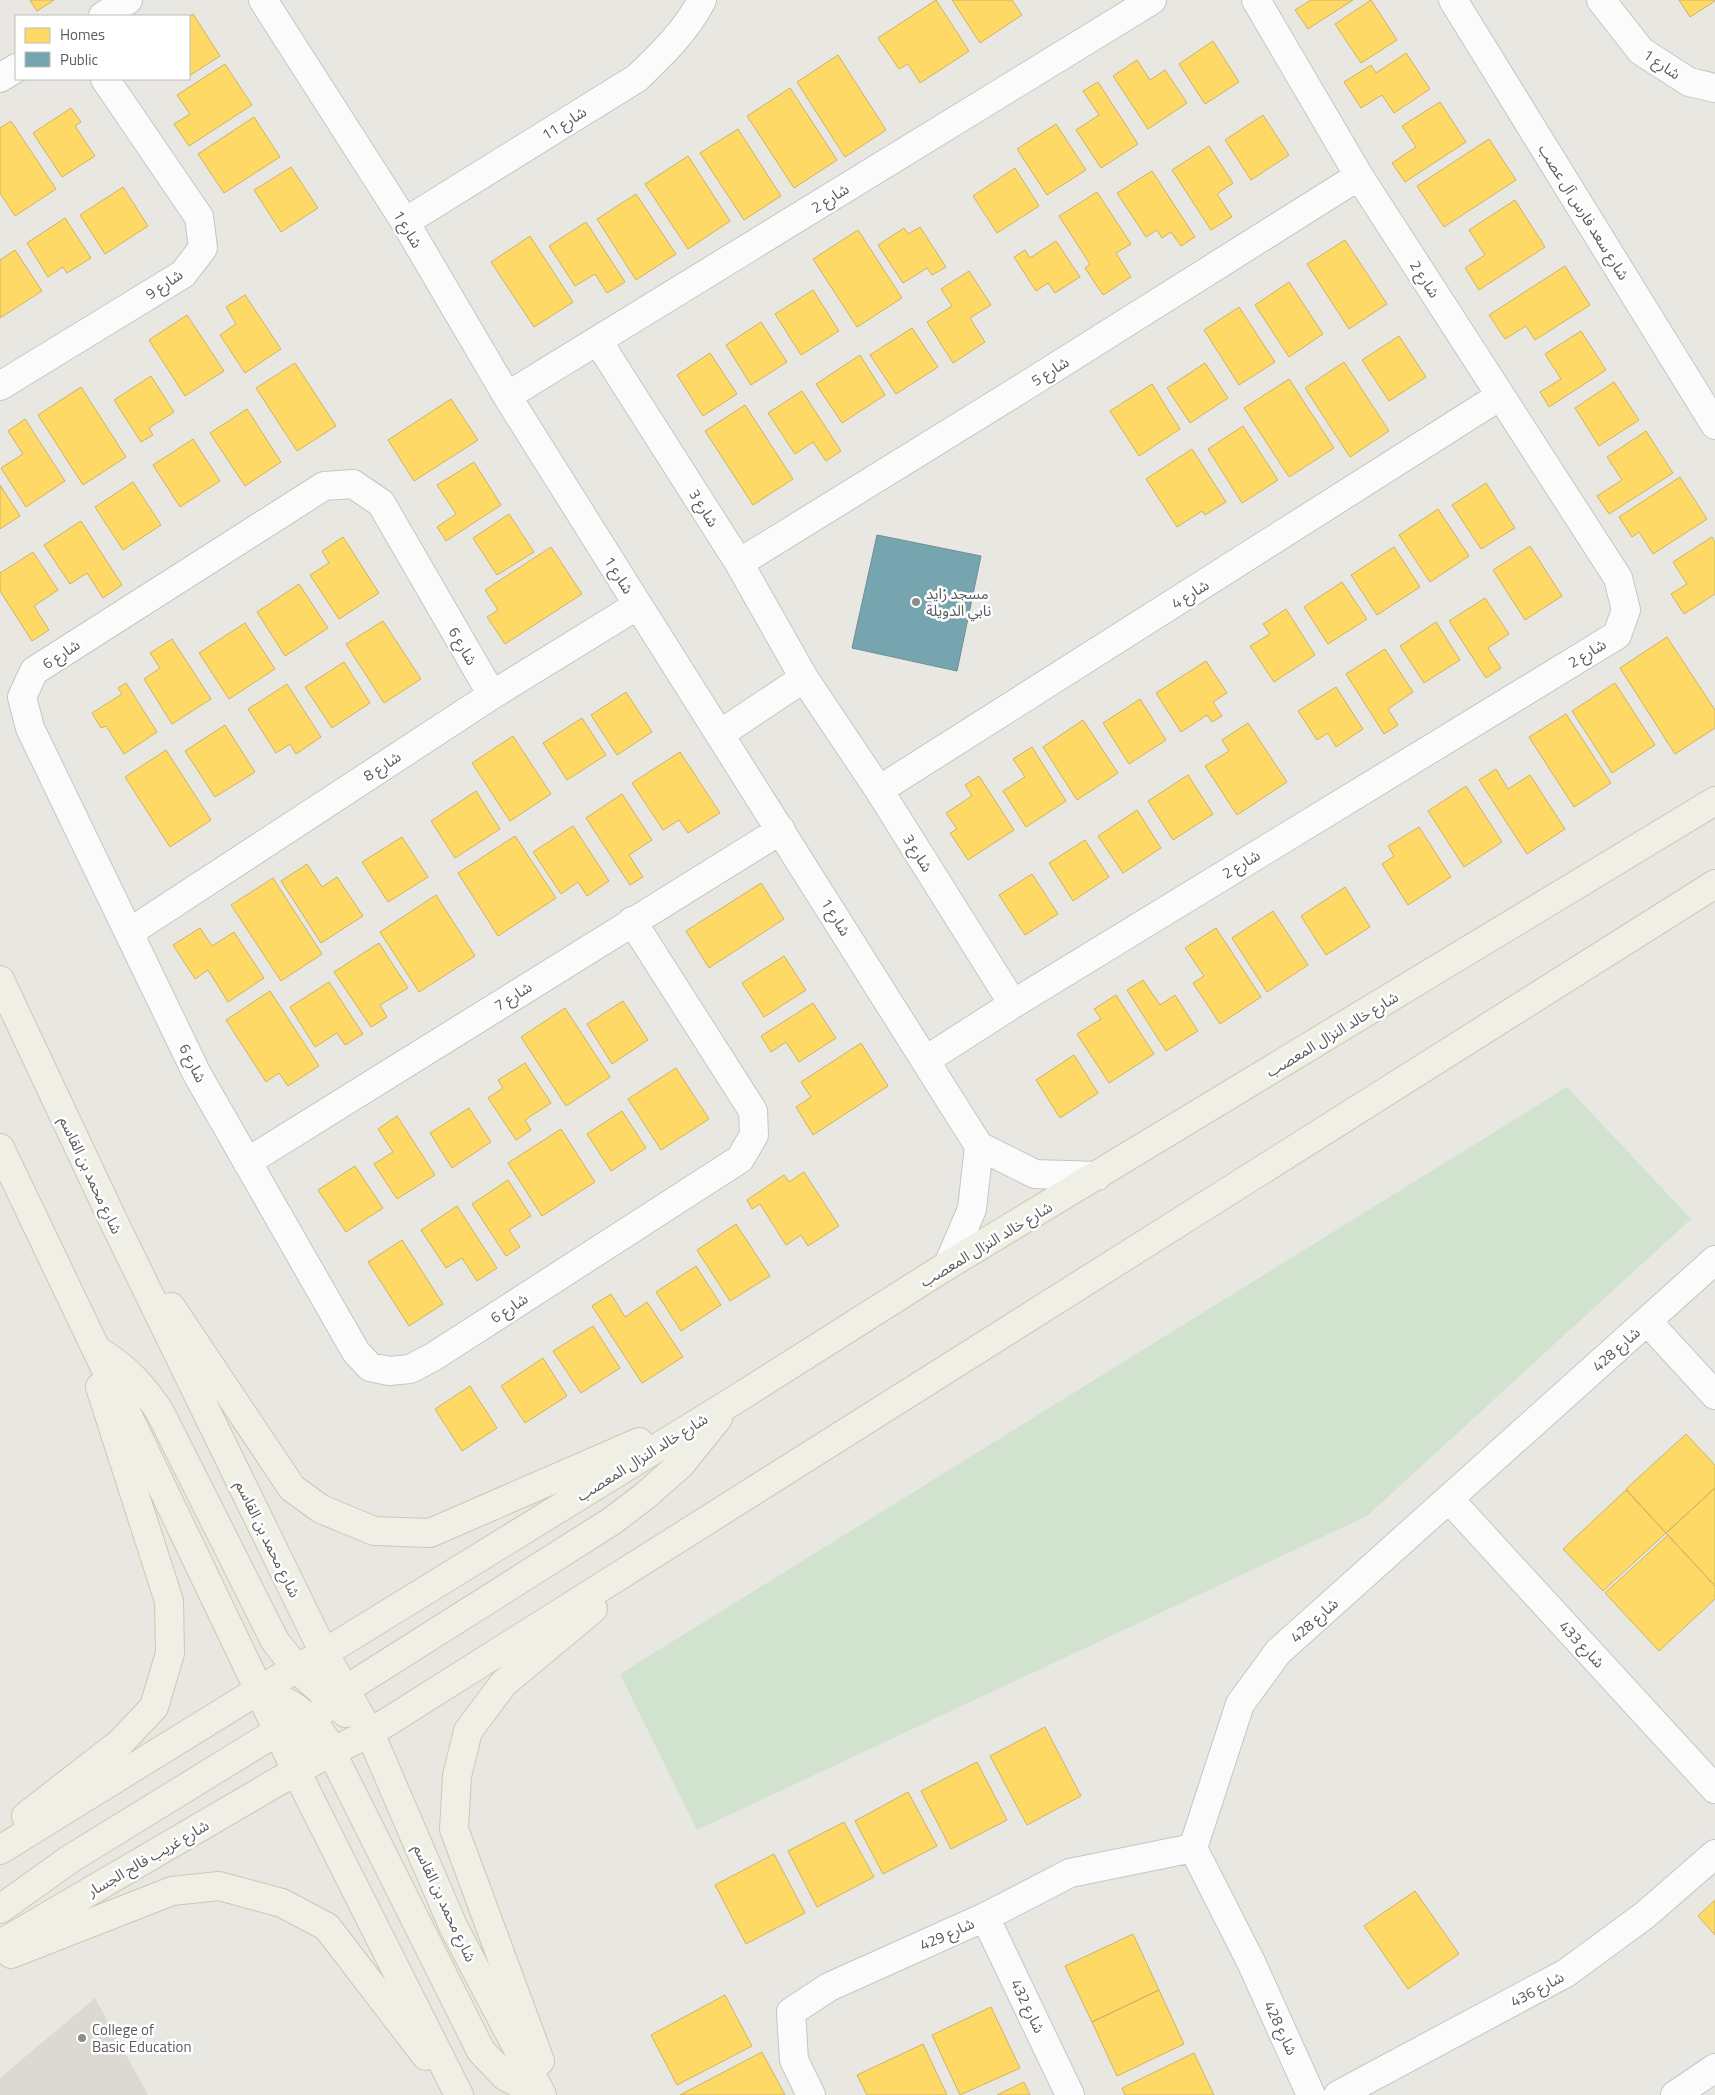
<svg xmlns="http://www.w3.org/2000/svg" width="1715" height="2095" font-family="'Titillium Web','Noto Sans Arabic',sans-serif">
  <style>
    .education { fill: #dbd9d2 }
    .green { fill: #d1e3cf }
    .homes { fill: #ffd966; stroke: #cdb364 }
    .public { fill: #76a5af; stroke: #6d8f97 }
    .lines { fill: none; stroke-linecap: round; stroke-linejoin: round }
    .minor-casing { stroke: #c5c6c5; stroke-width: 30 }
    .major-casing { stroke: #cec7b2; stroke-width: 30 }
    .minor { stroke: #fcfbfb; stroke-width: 28 }
    .major { stroke: #f0efe6; stroke-width: 28 }
    .poi-dot { fill: #8b8c8d; stroke: #fff; stroke-width: 2 }
    .labels { text-anchor: middle; dominant-baseline: central; stroke-width: 5; stroke-linejoin: round; paint-order: stroke }
    .street-label { font-size: 15px; fill: #595b5f; stroke: #fff }
    .poi-label { font-size: 15px; fill: #595b5f; stroke: #fff; text-anchor: start }
  </style>
  <rect width="100%" height="100%" fill="#e8e7e2"/>
  <path class="education" d="M 95,1998 L 148,2095 L 0,2095 L 0,2078 Z"/>
  <path class="green" d="M 1567,1087 L 1691,1219 L 1367,1516 L 697,1830 L 620,1674 Z"/>
  <path class="homes" d="M 30,0 L 54,0 L 37,11 Z
    M 936,0 L 969,51 L 920,83 L 908,64 L 899,69 L 878,38 Z
    M 952,0 L 1012,0 L 1022,15 L 980,43 Z
    M 1311,0 L 1353,0 L 1308,29 L 1295,10 Z
    M 1371,0 L 1397,40 L 1361,63 L 1335,24 Z
    M 1679,0 L 1715,0 L 1715,1 L 1690,17 Z
    M 193,14 L 220,56 L 189,76 L 189,17 Z
    M 1213,41 L 1239,82 L 1205,104 L 1179,64 Z
    M 1406,53 L 1430,89 L 1394,113 L 1382,95 L 1361,108 L 1344,82 L 1371,65 L 1376,73 Z
    M 838,55 L 886,130 L 845,157 L 797,82 Z
    M 1137,60 L 1150,80 L 1165,70 L 1187,103 L 1148,129 L 1113,76 Z
    M 225,64 L 252,105 L 189,146 L 174,124 L 190,114 L 177,95 Z
    M 1098,82 L 1138,144 L 1101,168 L 1076,130 L 1099,115 L 1083,91 Z
    M 790,88 L 837,160 L 794,188 L 747,116 Z
    M 1440,102 L 1466,142 L 1405,182 L 1392,163 L 1416,147 L 1402,126 Z
    M 71,108 L 81,122 L 75,126 L 95,156 L 62,177 L 33,133 Z
    M 1263,115 L 1289,155 L 1251,180 L 1225,140 Z
    M 254,117 L 280,157 L 224,193 L 198,154 Z
    M 11,121 L 56,189 L 15,216 L 0,193 L 0,128 Z
    M 1056,124 L 1086,170 L 1047,195 L 1017,149 Z
    M 738,129 L 781,196 L 744,220 L 700,153 Z
    M 1489,139 L 1516,180 L 1444,227 L 1417,186 Z
    M 1209,146 L 1233,183 L 1217,194 L 1232,217 L 1211,230 L 1172,170 Z
    M 688,156 L 730,221 L 688,249 L 645,184 Z
    M 291,167 L 318,208 L 281,232 L 254,190 Z
    M 1015,168 L 1039,206 L 997,233 L 973,196 Z
    M 1152,171 L 1195,237 L 1181,246 L 1171,232 L 1162,238 L 1157,230 L 1146,237 L 1117,193 Z
    M 123,187 L 148,226 L 105,254 L 80,215 Z
    M 1097,192 L 1131,244 L 1116,253 L 1131,277 L 1103,295 L 1085,268 L 1090,264 L 1059,216 Z
    M 636,194 L 676,254 L 636,280 L 597,219 Z
    M 1515,200 L 1545,247 L 1479,290 L 1465,268 L 1485,255 L 1469,230 Z
    M 65,218 L 91,258 L 67,273 L 63,267 L 48,277 L 27,243 Z
    M 586,222 L 625,282 L 607,293 L 595,274 L 575,286 L 549,246 Z
    M 920,227 L 946,267 L 932,275 L 927,268 L 903,283 L 878,245 L 904,228 L 908,234 Z
    M 858,230 L 902,298 L 857,327 L 813,259 Z
    M 530,236 L 573,302 L 534,327 L 491,262 Z
    M 1345,240 L 1387,304 L 1349,329 L 1307,264 Z
    M 1056,241 L 1080,277 L 1055,293 L 1048,283 L 1036,291 L 1014,257 L 1025,250 L 1030,258 Z
    M 15,250 L 42,291 L 0,318 L 0,260 Z
    M 1565,266 L 1590,305 L 1535,340 L 1526,326 L 1505,339 L 1489,315 Z
    M 969,271 L 991,305 L 970,318 L 985,342 L 953,363 L 927,322 L 952,306 L 941,289 Z
    M 1289,282 L 1323,334 L 1289,357 L 1255,305 Z
    M 813,290 L 839,331 L 801,355 L 775,314 Z
    M 245,295 L 281,349 L 245,373 L 220,335 L 236,324 L 226,307 Z
    M 1239,307 L 1275,362 L 1239,385 L 1204,330 Z
    M 187,315 L 224,371 L 185,396 L 149,340 Z
    M 761,322 L 787,362 L 751,385 L 726,345 Z
    M 912,328 L 938,367 L 896,394 L 870,355 Z
    M 1581,331 L 1606,370 L 1549,407 L 1540,392 L 1561,379 L 1545,354 Z
    M 1399,336 L 1426,377 L 1389,401 L 1362,360 Z
    M 710,353 L 737,394 L 703,416 L 677,375 Z
    M 860,355 L 885,395 L 842,423 L 816,384 Z
    M 1344,362 L 1389,431 L 1350,457 L 1305,388 Z
    M 295,363 L 336,426 L 297,451 L 256,388 Z
    M 1205,363 L 1228,398 L 1190,423 L 1167,388 Z
    M 151,376 L 174,412 L 149,428 L 153,435 L 141,442 L 114,400 Z
    M 1289,379 L 1334,448 L 1289,477 L 1244,408 Z
    M 1614,382 L 1639,420 L 1599,446 L 1575,408 Z
    M 1152,384 L 1180,429 L 1139,456 L 1110,411 Z
    M 81,387 L 126,457 L 83,485 L 38,415 Z
    M 802,391 L 841,451 L 826,461 L 813,442 L 795,454 L 768,413 Z
    M 451,399 L 478,440 L 414,481 L 388,440 Z
    M 745,405 L 793,479 L 753,505 L 705,431 Z
    M 247,409 L 281,462 L 245,486 L 210,433 Z
    M 25,419 L 65,481 L 26,507 L 1,468 L 23,454 L 8,431 Z
    M 1243,426 L 1278,480 L 1242,503 L 1208,449 Z
    M 1646,431 L 1673,473 L 1609,514 L 1597,496 L 1622,480 L 1607,457 Z
    M 193,439 L 220,481 L 180,507 L 153,465 Z
    M 1192,449 L 1226,502 L 1205,515 L 1202,511 L 1177,527 L 1146,479 Z
    M 474,462 L 501,505 L 446,541 L 437,527 L 456,514 L 437,485 Z
    M 1680,477 L 1707,519 L 1653,554 L 1639,532 L 1632,537 L 1619,517 Z
    M 133,482 L 161,525 L 123,550 L 95,507 Z
    M 1486,483 L 1515,528 L 1481,549 L 1452,505 Z
    M 0,485 L 20,516 L 0,529 Z
    M 1438,509 L 1469,556 L 1430,582 L 1399,535 Z
    M 509,514 L 534,552 L 497,575 L 473,538 Z
    M 81,521 L 122,585 L 103,598 L 87,573 L 70,584 L 44,545 Z
    M 343,537 L 379,593 L 339,619 L 310,575 L 329,563 L 322,551 Z
    M 1712,537 L 1715,542 L 1715,594 L 1684,614 L 1671,594 L 1687,584 L 1673,562 Z
    M 1530,546 L 1562,596 L 1525,620 L 1493,570 Z
    M 551,547 L 582,594 L 505,644 L 487,617 L 498,610 L 485,590 Z
    M 1394,547 L 1420,587 L 1377,615 L 1351,575 Z
    M 33,552 L 58,590 L 34,606 L 49,630 L 32,641 L 0,591 L 0,573 Z
    M 1342,582 L 1367,619 L 1328,644 L 1304,607 Z
    M 299,584 L 328,628 L 285,656 L 257,612 Z
    M 1485,598 L 1509,634 L 1488,648 L 1501,668 L 1486,678 L 1449,621 Z
    M 1286,609 L 1315,655 L 1274,682 L 1250,646 L 1270,634 L 1263,624 Z
    M 383,621 L 421,679 L 384,703 L 346,644 Z
    M 1436,622 L 1460,660 L 1424,683 L 1400,646 Z
    M 245,623 L 275,669 L 229,699 L 199,653 Z
    M 1667,637 L 1715,710 L 1715,728 L 1675,754 L 1620,668 Z
    M 172,639 L 211,699 L 172,724 L 144,679 L 160,668 L 150,653 Z
    M 1385,649 L 1413,692 L 1388,709 L 1398,725 L 1384,734 L 1346,674 Z
    M 1206,661 L 1227,693 L 1213,702 L 1222,716 L 1212,722 L 1207,715 L 1181,732 L 1156,693 Z
    M 344,662 L 370,703 L 332,728 L 305,687 Z
    M 126,683 L 157,732 L 124,754 L 106,726 L 101,728 L 92,713 L 122,694 L 118,688 Z
    M 1615,683 L 1655,745 L 1612,773 L 1572,711 Z
    M 287,684 L 321,737 L 296,754 L 290,744 L 276,753 L 248,709 Z
    M 1336,687 L 1363,729 L 1336,747 L 1328,733 L 1317,740 L 1298,711 Z
    M 626,692 L 652,732 L 617,755 L 591,715 Z
    M 1140,699 L 1166,740 L 1129,764 L 1103,723 Z
    M 1566,714 L 1611,783 L 1574,807 L 1529,737 Z
    M 582,718 L 606,755 L 567,780 L 543,743 Z
    M 1083,720 L 1118,773 L 1077,800 L 1043,747 Z
    M 1248,723 L 1287,782 L 1237,815 L 1205,766 L 1229,751 L 1222,740 Z
    M 225,725 L 255,772 L 215,797 L 185,751 Z
    M 513,736 L 551,794 L 510,821 L 472,763 Z
    M 1032,747 L 1066,801 L 1026,827 L 1003,791 L 1025,777 L 1013,759 Z
    M 166,750 L 211,820 L 170,847 L 125,777 Z
    M 680,752 L 720,813 L 688,833 L 679,820 L 663,830 L 632,783 Z
    M 1496,769 L 1508,789 L 1530,775 L 1565,829 L 1527,854 L 1479,780 Z
    M 1188,775 L 1213,814 L 1173,840 L 1148,801 Z
    M 979,776 L 1014,830 L 968,860 L 950,833 L 957,829 L 946,813 L 972,796 L 965,785 Z
    M 1466,786 L 1502,842 L 1464,867 L 1428,811 Z
    M 476,791 L 500,829 L 455,858 L 431,821 Z
    M 622,794 L 652,840 L 629,855 L 643,877 L 630,885 L 586,818 Z
    M 1137,810 L 1161,848 L 1123,873 L 1098,836 Z
    M 573,826 L 609,881 L 587,896 L 578,882 L 561,894 L 533,852 Z
    M 1419,827 L 1451,877 L 1408,905 L 1382,864 L 1394,856 L 1388,846 Z
    M 515,836 L 556,898 L 498,936 L 458,873 Z
    M 402,837 L 428,877 L 388,902 L 362,862 Z
    M 1085,840 L 1109,877 L 1073,901 L 1049,863 Z
    M 307,864 L 322,887 L 337,877 L 363,916 L 321,943 L 281,881 Z
    M 1032,874 L 1058,914 L 1025,935 L 999,895 Z
    M 273,878 L 322,954 L 281,981 L 231,905 Z
    M 761,883 L 784,919 L 709,968 L 686,931 Z
    M 1345,887 L 1370,927 L 1326,955 L 1301,916 Z
    M 436,895 L 475,956 L 419,992 L 380,932 Z
    M 1273,911 L 1308,965 L 1267,992 L 1232,938 Z
    M 200,928 L 212,946 L 234,932 L 264,978 L 228,1002 L 208,970 L 195,979 L 173,945 Z
    M 1216,928 L 1261,997 L 1220,1024 L 1193,983 L 1204,976 L 1185,948 Z
    M 379,943 L 408,988 L 380,1005 L 387,1017 L 371,1027 L 334,972 Z
    M 784,956 L 806,990 L 764,1017 L 742,983 Z
    M 1143,980 L 1160,1005 L 1175,995 L 1198,1031 L 1166,1051 L 1127,990 Z
    M 329,982 L 363,1034 L 345,1045 L 337,1033 L 315,1047 L 290,1007 Z
    M 270,991 L 319,1066 L 288,1086 L 279,1073 L 266,1082 L 226,1020 Z
    M 1116,995 L 1154,1054 L 1109,1083 L 1077,1034 L 1101,1019 L 1094,1009 Z
    M 623,1001 L 648,1040 L 612,1064 L 587,1024 Z
    M 813,1003 L 836,1038 L 799,1062 L 786,1042 L 771,1052 L 761,1036 Z
    M 565,1008 L 610,1077 L 566,1106 L 521,1037 Z
    M 861,1043 L 888,1086 L 813,1135 L 796,1107 L 811,1097 L 801,1082 Z
    M 1074,1055 L 1098,1093 L 1060,1118 L 1036,1080 Z
    M 525,1063 L 551,1103 L 525,1120 L 531,1130 L 516,1140 L 488,1098 L 503,1088 L 498,1080 Z
    M 676,1068 L 709,1119 L 661,1150 L 628,1099 Z
    M 469,1108 L 491,1142 L 452,1168 L 430,1133 Z
    M 622,1111 L 646,1148 L 611,1171 L 587,1134 Z
    M 397,1116 L 435,1175 L 397,1199 L 374,1164 L 393,1152 L 378,1129 Z
    M 561,1129 L 595,1182 L 542,1216 L 508,1163 Z
    M 355,1166 L 383,1208 L 346,1232 L 318,1190 Z
    M 804,1172 L 839,1226 L 808,1246 L 801,1235 L 786,1245 L 760,1204 L 752,1209 L 747,1200 L 784,1175 L 789,1182 Z
    M 508,1180 L 531,1216 L 509,1230 L 520,1247 L 506,1256 L 472,1204 Z
    M 457,1206 L 497,1268 L 477,1281 L 462,1258 L 446,1268 L 421,1230 Z
    M 736,1224 L 770,1276 L 730,1301 L 697,1250 Z
    M 402,1240 L 443,1304 L 409,1326 L 368,1262 Z
    M 696,1266 L 721,1305 L 681,1331 L 656,1292 Z
    M 611,1294 L 625,1317 L 647,1302 L 683,1357 L 642,1383 L 592,1306 Z
    M 593,1326 L 620,1368 L 581,1393 L 553,1351 Z
    M 543,1358 L 567,1396 L 525,1423 L 501,1386 Z
    M 470,1386 L 497,1428 L 462,1451 L 435,1409 Z
    M 1686,1434 L 1715,1465 L 1715,1488 L 1666,1533 L 1626,1489 Z
    M 1715,1488 L 1715,1586 L 1666,1533 Z
    M 1626,1490 L 1666,1533 L 1603,1591 L 1563,1549 Z
    M 1668,1535 L 1715,1586 L 1715,1599 L 1659,1651 L 1605,1593 Z
    M 1045,1727 L 1081,1796 L 1027,1825 L 990,1756 Z
    M 977,1762 L 1007,1820 L 951,1849 L 921,1791 Z
    M 908,1792 L 937,1846 L 883,1874 L 855,1821 Z
    M 844,1822 L 874,1877 L 817,1907 L 788,1851 Z
    M 774,1854 L 805,1913 L 746,1944 L 715,1885 Z
    M 1415,1891 L 1459,1954 L 1408,1989 L 1364,1926 Z
    M 1715,1900 L 1715,1935 L 1698,1916 Z
    M 1133,1934 L 1159,1990 L 1092,2022 L 1065,1966 Z
    M 1159,1990 L 1184,2044 L 1117,2076 L 1092,2022 Z
    M 725,1995 L 752,2046 L 677,2085 L 651,2035 Z
    M 991,2007 L 1020,2068 L 960,2095 L 932,2035 Z
    M 923,2044 L 947,2095 L 867,2095 L 857,2075 Z
    M 762,2052 L 785,2095 L 680,2095 Z
    M 1194,2053 L 1214,2095 L 1125,2095 L 1122,2088 Z
    M 1024,2082 L 1030,2095 L 997,2095 Z"/>
  <path class="public" d="M 877,535 L 981,556 L 957,671 L 852,648 Z"/>
  <g class="lines">
    <defs>
      <path id="minor" d="M 263,0 L 405,222 L 507,396 L 638,605 L 979,1146 L 1035,1174 L 1097,1176
        M 1453,0 L 1715,425
        M 1601,0 L 1641,51 L 1689,82 L 1715,88
        M 103,16 L 128,0
        M 0,78 L 16,68
        M 405,222 L 637,78 C 662,54 686,31 702,0
        M 598,341 L 739,563 L 804,678 L 879,790 L 1013,1004
        M 0,386 L 183,274 L 203,248 L 199,217 L 105,79
        M 507,396 L 1152,0
        M 739,563 L 1019,390 L 1359,176
        M 492,695 L 381,503 L 353,484 L 324,486 L 34,671 L 22,697 L 30,728 L 197,1074 L 356,1352 L 370,1367 L 389,1371 L 410,1369 L 433,1357 L 740,1159 L 754,1135 L 753,1111 L 632,921
        M 720,734 L 804,678
        M 879,790 L 1500,396
        M 130,932 L 492,695 L 638,605
        M 926,1060 L 1013,1004 L 1617,635 L 1626,610 L 1618,578 L 1359,176 L 1256,0
        M 247,1162 L 781,830
        M 948,1265 L 972,1209 L 979,1146
        M 1647,1321 L 1715,1395
        M 1449,1499 L 1715,1789
        M 985,1917 L 1070,2095
        M 811,2095 L 794,2060 L 791,2012 L 829,1987 L 985,1917 L 1070,1873 L 1193,1848
        M 1311,2095 L 1251,1962 L 1193,1848 L 1240,1704 L 1278,1652 L 1715,1260
        M 1338,2095 L 1566,1973 L 1645,1915 L 1715,1854
        M 1675,2095 L 1715,2068"/>
      <path id="major" d="M 0,980 L 111,1216 L 324,1653 L 370,1733 L 453,1926 L 542,2095
        M 0,1148 L 259,1690 L 296,1771 L 459,2095
        M 171,1307 L 292,1488 L 321,1509 L 374,1531 L 430,1533 L 639,1442
        M 100,1352 C 126,1368 143,1386 160,1412 L 275,1641 L 297,1669 L 346,1713
        M 259,1690 C 288,1699 306,1713 324,1737 L 481,2051 L 505,2076 L 539,2095
        M 296,1771 C 297,1764 296,1755 298,1747 C 305,1723 327,1706 345,1690 L 612,1521 L 646,1495 L 681,1464 L 718,1418
        M 26,1816 L 120,1743 L 154,1707 L 170,1653 L 169,1601 L 100,1387
        M 0,1850 L 259,1690 L 324,1653 L 730,1403 L 948,1265 L 1715,801
        M 0,1909 L 70,1859 L 278,1731 L 291,1717
        M 0,1944 L 296,1771 L 331,1752 L 370,1733 L 1715,884
        M 11,1954 L 172,1891 L 219,1886 L 282,1903 L 327,1927 L 426,2056
        M 540,2061 L 454,1829 L 457,1776 L 468,1731 L 504,1683 L 593,1609"/>
    </defs>
    <use href="#minor" class="minor-casing"/>
    <use href="#major" class="major-casing"/>
    <use href="#minor" class="minor"/>
    <use href="#major" class="major"/>
  </g>
  <g class="poi-dot">
    <circle cx="916" cy="602" r="5"/>
    <circle cx="82" cy="2038" r="5"/>
  </g>
  <g class="labels">
    <g class="street-label">
      <text transform="translate(1662 64) rotate(34)">شارع 1</text>
      <text transform="translate(564 123) rotate(-32)">شارع 11</text>
      <text transform="translate(830 198) rotate(-32)">شارع 2</text>
      <text transform="translate(1584 212) rotate(58)">شارع سعد فارس آل عصب</text>
      <text transform="translate(408 229) rotate(59)">شارع 1</text>
      <text transform="translate(1425 279) rotate(57)">شارع 2</text>
      <text transform="translate(164 284) rotate(-34)">شارع 9</text>
      <text transform="translate(1050 371) rotate(-32)">شارع 5</text>
      <text transform="translate(704 508) rotate(58)">شارع 3</text>
      <text transform="translate(619 575) rotate(58)">شارع 1</text>
      <text transform="translate(1190 594) rotate(-32)">شارع 4</text>
      <text transform="translate(463 646) rotate(60)">شارع 6</text>
      <text transform="translate(1587 653) rotate(-31)">شارع 2</text>
      <text transform="translate(61 654) rotate(-33)">شارع 6</text>
      <text transform="translate(382 766) rotate(-33)">شارع 8</text>
      <text transform="translate(918 853) rotate(58)">شارع 3</text>
      <text transform="translate(1241 864) rotate(-31)">شارع 2</text>
      <text transform="translate(836 917) rotate(58)">شارع 1</text>
      <text transform="translate(513 996) rotate(-32)">شارع 7</text>
      <text transform="translate(1332 1034) rotate(-31)">شارع خالد النزال المعصب</text>
      <text transform="translate(193 1063) rotate(63)">شارع 6</text>
      <text transform="translate(91 1175) rotate(65)">شارع محمد بن القاسم</text>
      <text transform="translate(986 1244) rotate(-31)">شارع خالد النزال المعصب</text>
      <text transform="translate(509 1308) rotate(-33)">شارع 6</text>
      <text transform="translate(1616 1349) rotate(-42)">شارع 428</text>
      <text transform="translate(642 1457) rotate(-32)">شارع خالد النزال المعصب</text>
      <text transform="translate(268 1539) rotate(64)">شارع محمد بن القاسم</text>
      <text transform="translate(1314 1620) rotate(-42)">شارع 428</text>
      <text transform="translate(1582 1644) rotate(47)">شارع 433</text>
      <text transform="translate(148 1858) rotate(-30)">شارع غريب فالح الجسار</text>
      <text transform="translate(445 1903) rotate(65)">شارع محمد بن القاسم</text>
      <text transform="translate(947 1934) rotate(-24)">شارع 429</text>
      <text transform="translate(1537 1989) rotate(-28)">شارع 436</text>
      <text transform="translate(1028 2006) rotate(64)">شارع 432</text>
      <text transform="translate(1281 2028) rotate(65)">شارع 428</text>
    </g>
    <g class="poi-label">
      <text x="926" y="593">مسجد زايد<tspan x="926" dy="17">نابي الدويلة</tspan></text>
      <text x="92" y="2029">College of<tspan x="92" dy="17">Basic Education</tspan></text>
    </g>
  </g>
  <rect x="15" y="15" width="175" height="65" fill="#ffffff" stroke="#bdbdbf"/>
  <rect x="25" y="28" width="25" height="15" fill="#ffd966" stroke="#bdbdbf"/>
  <text x="60" y="40" font-size="15" fill="#595b5f">Homes</text>
  <rect x="25" y="52" width="25" height="15" fill="#76a5af" stroke="#bdbdbf"/>
  <text x="60" y="65" font-size="15" fill="#595b5f">Public</text>
</svg>
